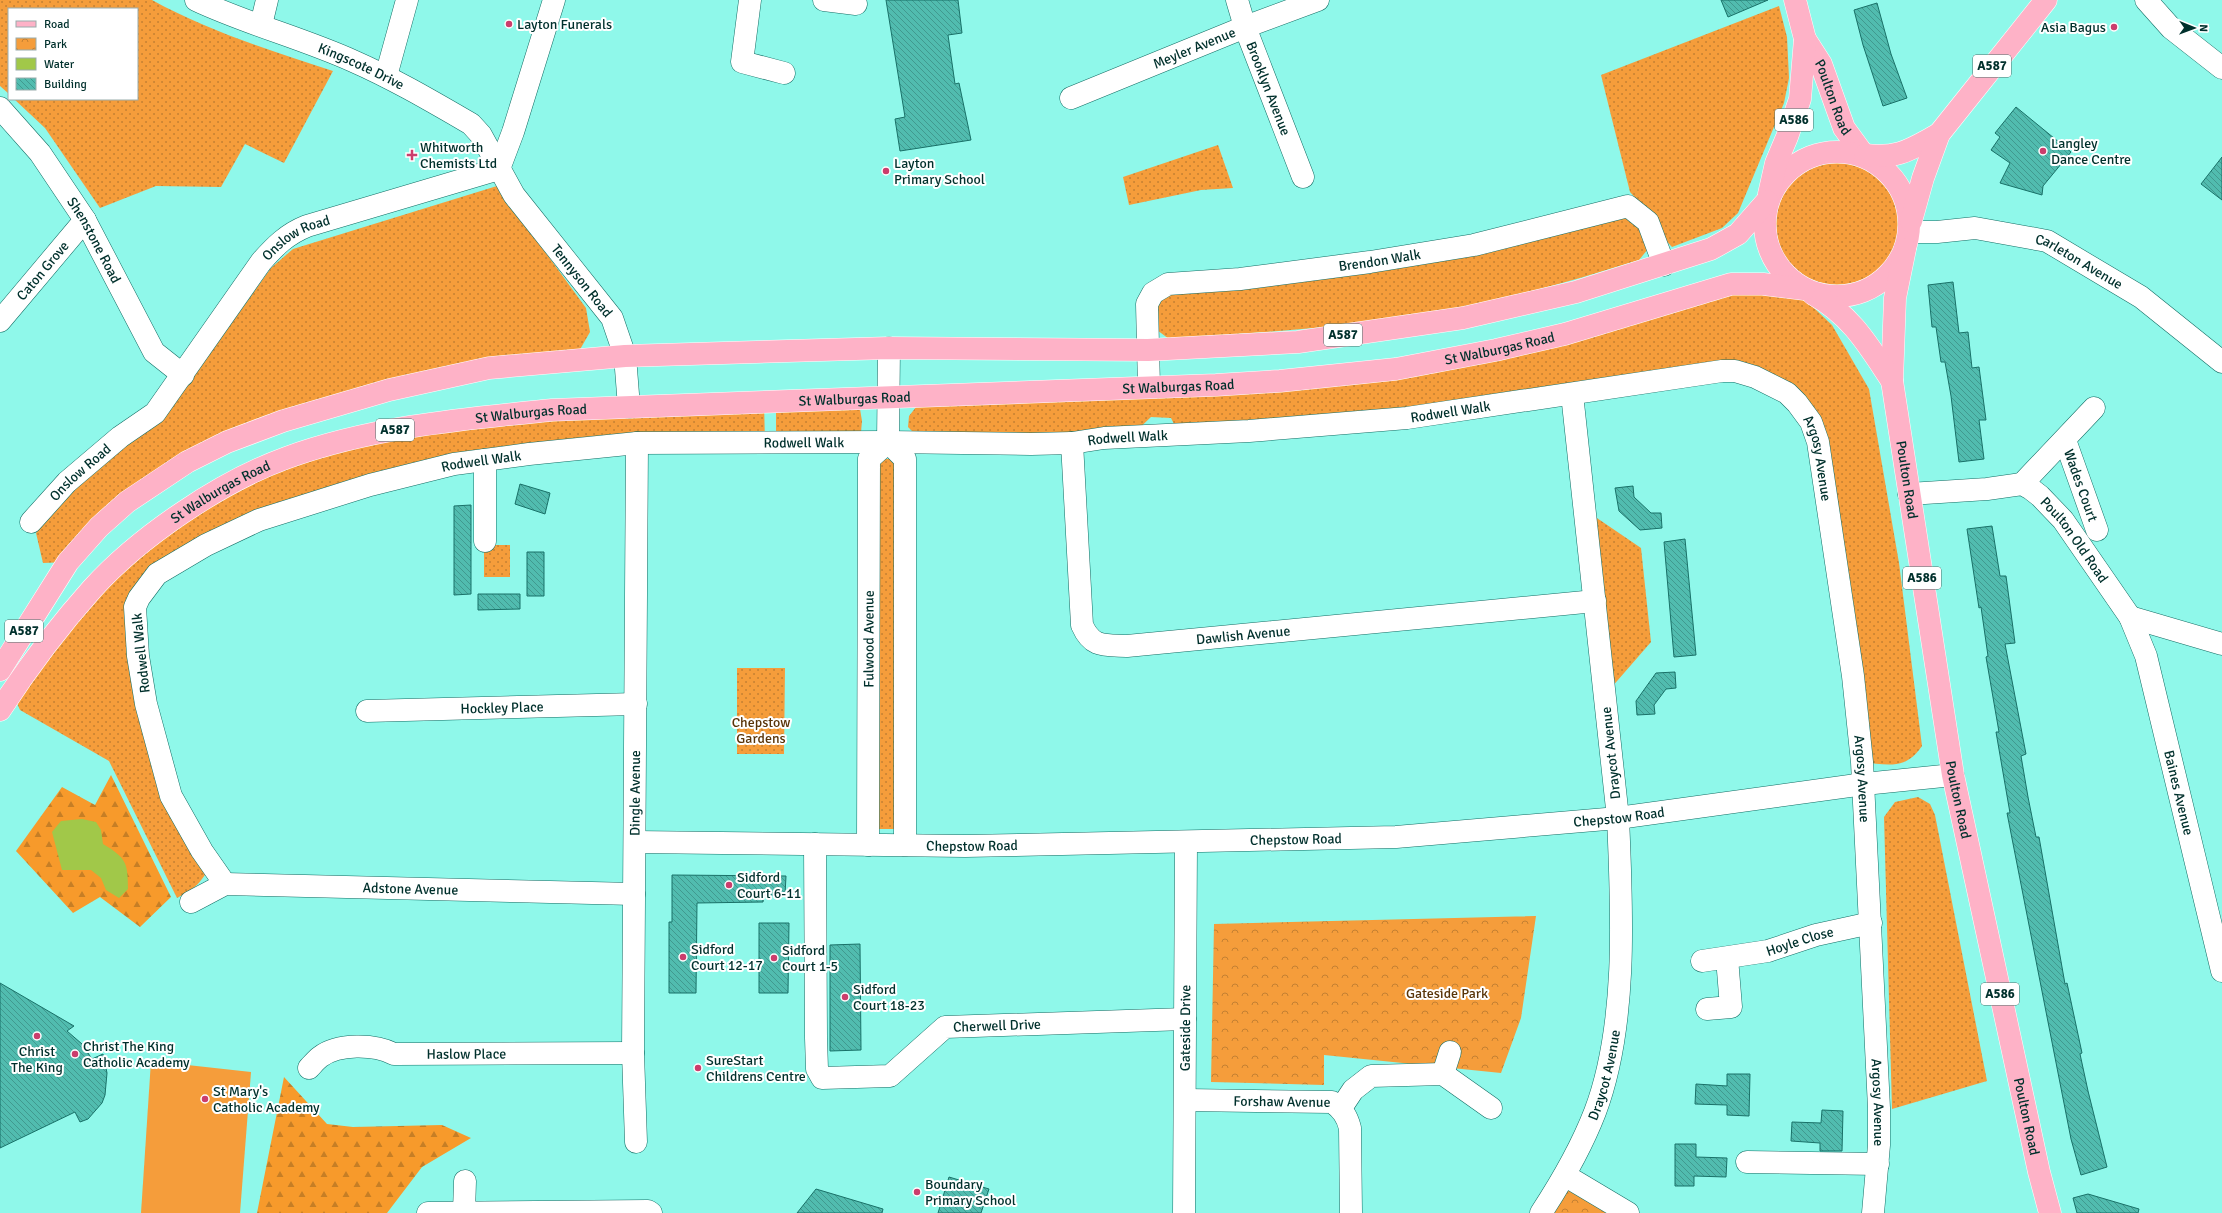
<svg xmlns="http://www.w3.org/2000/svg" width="2222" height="1213" font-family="Signika,sans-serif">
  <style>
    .grass { fill: url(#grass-dots) }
    .forest { fill: url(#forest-firs) }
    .park { fill: url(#park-crowns) }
    .pitch { fill: #f59d3b }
    .water { fill: #a1c849 }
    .building { fill: url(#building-back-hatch); stroke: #197168 }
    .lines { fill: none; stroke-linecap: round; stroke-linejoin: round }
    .minor-casing { stroke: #136d64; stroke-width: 23 }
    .major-casing { stroke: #fff; stroke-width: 23 }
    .minor { stroke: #fff; stroke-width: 22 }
    .major { stroke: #feb2c7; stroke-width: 22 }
    .poi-dot { fill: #cb3d6c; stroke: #fff; stroke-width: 1.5 }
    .labels { text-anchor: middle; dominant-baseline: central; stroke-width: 4; stroke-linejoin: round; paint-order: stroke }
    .shield { fill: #fff; stroke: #4c6e6b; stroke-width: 1 }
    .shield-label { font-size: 13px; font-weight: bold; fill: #00302c }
    .poi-label { font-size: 14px; fill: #00302c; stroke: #fff; text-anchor: start }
    .street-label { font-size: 14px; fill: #00302c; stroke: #fff }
    .park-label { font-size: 14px; fill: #593408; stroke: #fff }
  </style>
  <defs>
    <pattern id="grass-dots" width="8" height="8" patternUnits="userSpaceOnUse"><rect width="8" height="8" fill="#f59d3b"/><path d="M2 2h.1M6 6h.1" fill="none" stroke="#c48032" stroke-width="1.8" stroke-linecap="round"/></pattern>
    <pattern id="forest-firs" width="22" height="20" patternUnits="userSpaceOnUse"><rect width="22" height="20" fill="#f79a2b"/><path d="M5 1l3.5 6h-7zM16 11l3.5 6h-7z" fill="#c67e25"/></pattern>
    <pattern id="park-crowns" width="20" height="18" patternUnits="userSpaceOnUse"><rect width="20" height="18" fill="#f59d3b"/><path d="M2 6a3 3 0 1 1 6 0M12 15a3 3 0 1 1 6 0" fill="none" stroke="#c48032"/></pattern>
    <pattern id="building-back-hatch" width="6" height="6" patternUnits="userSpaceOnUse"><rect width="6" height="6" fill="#51bcaf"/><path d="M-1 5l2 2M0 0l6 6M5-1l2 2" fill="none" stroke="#41998f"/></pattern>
  </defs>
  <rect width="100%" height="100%" fill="#8ff8ea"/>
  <path class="grass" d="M 0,0 L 152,0 C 206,30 274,52 333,71 L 284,163 L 245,144 L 221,187 L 156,186 L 100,208 L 45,128 L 14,99 L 137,99 L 137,9 L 9,9 L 9,94 L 0,86 Z
    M 1779,6 L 1787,37 L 1789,78 L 1784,103 L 1738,213 L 1722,228 L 1672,247 C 1655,230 1647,209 1630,192 L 1601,75 Z
    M 1218,145 L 1233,188 L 1201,190 L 1129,205 L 1123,177 Z
    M1776 224a61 61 0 1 1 122 0a61 61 0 1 1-122 0Z
    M 497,186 L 586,308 L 590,332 L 574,360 L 389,390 L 187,462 L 68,562 L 43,563 L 36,533 L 63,497 L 199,369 L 271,268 L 293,249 Z
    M 1622,217 L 1637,220 L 1648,249 L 1639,260 C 1578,279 1517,297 1455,309 C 1360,327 1264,332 1169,339 L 1153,327 L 1159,289 Z
    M 1721,286 L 1798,293 L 1832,325 L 1869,389 L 1899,563 L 1922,746 C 1906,770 1888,765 1862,762 L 1811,422 L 1735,371 L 1558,396 L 1178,432 L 1171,418 L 1151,417 L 1130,437 L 924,443 L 908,427 L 909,416 L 924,397 L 1396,369 Z
    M 764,402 L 765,443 L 529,454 L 241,529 L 142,593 L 153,730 L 211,864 C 202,882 195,889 177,898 L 109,761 L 20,710 L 12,692 L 42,648 L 189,509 L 368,436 Z
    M 776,402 L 860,409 L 862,421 L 860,443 L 776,443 Z
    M 869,459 L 905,459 L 905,829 L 868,829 Z
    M 1591,514 L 1641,548 L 1651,642 L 1611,688 Z
    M 484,545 L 510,545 L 510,577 L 484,577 Z
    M 737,668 L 785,668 L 784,754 L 737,754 Z
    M 1918,797 L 1930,804 L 1935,815 L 1987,1081 L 1892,1109 L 1884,817 L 1895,802 Z"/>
  <path class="forest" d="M 111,775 L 171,897 L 140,927 L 100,897 L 73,913 L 16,851 L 62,787 L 95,805 Z
    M 284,1077 L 327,1124 L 353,1127 L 442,1125 L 471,1138 L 422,1167 L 387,1213 L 257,1213 Z"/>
  <path class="park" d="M 1536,916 L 1521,1018 L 1501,1073 L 1324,1055 L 1324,1085 L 1211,1082 L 1214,924 Z
    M 1569,1187 L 1614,1213 L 1552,1213 Z"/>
  <path class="pitch" d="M 151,1061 L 251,1072 L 240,1213 L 141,1213 Z"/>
  <path class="water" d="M 82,819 L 96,822 L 101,830 L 103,844 C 126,858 128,862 128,889 L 119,898 L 106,890 L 101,878 L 91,870 L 62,870 L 52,832 L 61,821 Z"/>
  <path class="building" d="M 886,0 L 958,0 L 962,33 L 948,35 L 955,84 L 959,83 L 971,140 L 900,151 L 895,119 L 905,117 Z
    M 1721,0 L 1768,0 L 1728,17 Z
    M 1877,3 L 1891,54 L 1907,98 L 1883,106 L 1863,45 L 1854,10 Z
    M 2016,107 L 2071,152 L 2043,186 L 2042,195 L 2000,183 L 2010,163 L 1991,150 L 2000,137 L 1995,133 Z
    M 2222,157 L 2222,200 L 2201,184 Z
    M 1953,282 L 1959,333 L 1968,332 L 1972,368 L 1979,367 L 1986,420 L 1979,420 L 1984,459 L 1959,462 L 1951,396 L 1945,362 L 1941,362 L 1936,327 L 1932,327 L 1928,285 Z
    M 520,484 L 550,493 L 545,514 L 515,504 Z
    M 1633,486 L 1634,497 L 1651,513 L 1661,513 L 1662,528 L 1640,530 L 1619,511 L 1615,488 Z
    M 471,505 L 471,594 L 454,595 L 454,506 Z
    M 1992,526 L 2000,576 L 2006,576 L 2015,643 L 2005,644 L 2026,754 L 2021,756 L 2028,797 L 2036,837 L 2039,837 L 2065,984 L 2067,983 L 2082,1053 L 2080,1054 L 2088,1091 L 2107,1167 L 2081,1175 L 2071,1139 L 2007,813 L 2010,813 L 1996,732 L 1999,732 L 1986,657 L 1988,656 L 1981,607 L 1979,608 L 1967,529 Z
    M 1685,539 L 1696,655 L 1674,657 L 1664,542 Z
    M 527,552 L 544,552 L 544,596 L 527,596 Z
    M 478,594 L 520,594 L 520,609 L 478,610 Z
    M 1675,672 L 1676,688 L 1666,689 L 1654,705 L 1655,714 L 1637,715 L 1636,701 L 1656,673 Z
    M 672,875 L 786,876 L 785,895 L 764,895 L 763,902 L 697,903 L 696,993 L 669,993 L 669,922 L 672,922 Z
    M 759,923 L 789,923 L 788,993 L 759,993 Z
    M 860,944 L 861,1050 L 830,1051 L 830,945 Z
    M 0,983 L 74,1026 L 67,1031 L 82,1044 L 92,1059 L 103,1054 L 107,1073 L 105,1095 L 102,1103 L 88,1119 L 80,1122 L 75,1112 L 0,1148 Z
    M 1727,1074 L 1750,1074 L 1749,1116 L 1727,1115 L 1727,1105 L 1695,1104 L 1696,1084 L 1727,1086 Z
    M 1822,1110 L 1843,1111 L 1842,1151 L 1820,1151 L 1820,1143 L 1791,1141 L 1792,1122 L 1821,1123 Z
    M 1675,1144 L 1696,1144 L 1696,1157 L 1727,1158 L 1726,1177 L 1694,1176 L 1694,1186 L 1675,1186 Z
    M 949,1177 L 989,1189 L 981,1213 L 938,1213 Z
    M 816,1189 L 883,1209 L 882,1213 L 797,1213 Z
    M 2088,1194 L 2139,1209 L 2138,1213 L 2077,1213 L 2073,1198 Z"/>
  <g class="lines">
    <defs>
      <g id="minor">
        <path id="s1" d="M 196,0 C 247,24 302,38 353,61 C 394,79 433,102 471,124 L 481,135 L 514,195 L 612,318 L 625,356 L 629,407"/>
        <path d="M 750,0 L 742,62 L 784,73"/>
        <path d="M 824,0 L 856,4"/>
        <path id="s2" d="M 1237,0 L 1245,27 L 1303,177"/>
        <path d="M 2146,0 L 2171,28 L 2222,68"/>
        <path d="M 261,25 L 267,0"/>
        <path d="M 386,76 L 407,0"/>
        <path id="s3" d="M 1071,98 L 1245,27 L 1318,0"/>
        <path id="s4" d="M 0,108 L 40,153 L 85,220 L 154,352 L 183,375"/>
        <path id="s5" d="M 1911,232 L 1937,232 L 1975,228 L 2047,241 L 2141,297 L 2222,362"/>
        <path id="s6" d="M 0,321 L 85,220"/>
        <path d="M 889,348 L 888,442 L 905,459 L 905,845"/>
        <path id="s7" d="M 1149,387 L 1147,304 L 1153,293 L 1168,284 L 1240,279 L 1370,262 L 1474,245 L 1628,206 L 1648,222 L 1664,265"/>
        <path id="s8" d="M 2065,440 L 2097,530"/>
        <path id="s9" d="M 1072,443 L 1082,625 C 1092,648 1104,645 1127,646 L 1595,601"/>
        <path d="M 485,460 L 485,541"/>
        <path d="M 2022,484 L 2094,408"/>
        <path id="s10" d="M 1909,494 L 1987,489 L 2022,484 L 2031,489 L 2040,496 L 2063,520 L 2130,617 L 2146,656 L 2222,971"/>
        <path id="s11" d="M 31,522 L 67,482 L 120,437 L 155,413 L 261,262 C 275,246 287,234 307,226 L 499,169 L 513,132 L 554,0"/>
        <path d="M 2130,617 L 2222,644"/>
        <path id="s12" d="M 367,711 L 636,704"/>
        <path id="s13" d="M 635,842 L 965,846 L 1396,837 L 1618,818 L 1864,784 L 1953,775"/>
        <path id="s14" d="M 815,844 L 816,1038 L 817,1069 L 822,1078 L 890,1076 L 945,1027 L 1185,1019"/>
        <path id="s15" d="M 868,845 L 869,459 L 888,442"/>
        <path id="s16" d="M 225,884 L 202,851 L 171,796 L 146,704 L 138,656 L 135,607 L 139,598 L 157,574 L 206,545 L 259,520 L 370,485 L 454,464 L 529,454 L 637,443 L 888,442 L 1031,444 L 1072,443 L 1104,438 L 1249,431 L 1407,418 L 1722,371 L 1735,371 L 1755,377 L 1787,393 L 1797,403 L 1811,422 L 1818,442 L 1853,676 L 1862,762 L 1879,1108 L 1879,1145 L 1873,1213"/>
        <path id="s17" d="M 191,902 L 225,884 L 634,894"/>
        <path id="s18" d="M 1702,961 L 1768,951 L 1816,935 L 1871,923"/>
        <path d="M 1707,1009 L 1731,1007 L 1727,958"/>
        <path id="s19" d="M 309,1068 C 312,1065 316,1060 320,1057 C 338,1043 375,1044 394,1054 L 633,1053"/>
        <path d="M 1443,1074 L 1450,1052"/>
        <path id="s20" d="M 1186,1100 L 1332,1102 C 1342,1109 1347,1116 1350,1128 L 1351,1213"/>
        <path d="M 1341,1108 L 1353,1090 L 1371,1076 L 1443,1074 L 1491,1108"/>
        <path id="s21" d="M 636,1142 L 633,1053 L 637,443"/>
        <path d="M 1747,1162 L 1878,1164"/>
        <path d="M 1566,1176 L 1628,1213"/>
        <path d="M 464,1212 L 465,1181"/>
        <path d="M 428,1213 L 648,1211 L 651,1213"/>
        <path id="s22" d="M 1184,1213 L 1186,843"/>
        <path id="s23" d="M 1541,1213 C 1562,1181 1581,1148 1595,1112 C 1628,1025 1622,909 1618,818 L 1572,394"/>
      </g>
      <g id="major">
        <path id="s24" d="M 1805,39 L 1821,64 L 1844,128 L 1863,154"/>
        <circle cx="1837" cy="224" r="72"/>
        <path d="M 1865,155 C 1899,159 1911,149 1939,134"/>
        <path d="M 1769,194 L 1776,163 L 1787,137 L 1800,99 L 1805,39 L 1795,0"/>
        <path d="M 1911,221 L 1923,178 L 1939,134 L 2046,0"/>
        <path id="s25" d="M 1905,249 L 1895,298 L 1892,381 L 1953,775 L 2039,1172 L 2050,1213"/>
        <path d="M 1813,294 C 1852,316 1868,345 1892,381"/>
        <path d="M 0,670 L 68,562 L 99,527 L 127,502 L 187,462 L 227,442 L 283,421 L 389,390 L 489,368 L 625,356 L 889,348 L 1148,350 L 1298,342 L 1463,318 L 1576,292 L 1711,249 L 1738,234 L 1767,201"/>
        <path id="s26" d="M 0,710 C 28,667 58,627 92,589 C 139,537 220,482 286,458 C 371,427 462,419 552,410 L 1216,385 L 1280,381 L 1396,369 L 1496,350 L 1565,334 L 1731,284 L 1763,284 L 1804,289"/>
      </g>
    </defs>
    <use href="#minor" class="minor-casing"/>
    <use href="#major" class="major-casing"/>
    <use href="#minor" class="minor"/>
    <use href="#major" class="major"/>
  </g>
  <g class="poi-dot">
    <circle cx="509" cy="24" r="4"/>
    <circle cx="2114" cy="27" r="4"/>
    <circle cx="2043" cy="151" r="4"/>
    <path d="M410 149h4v4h4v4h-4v4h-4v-4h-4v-4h4z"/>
    <circle cx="886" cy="171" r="4"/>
    <circle cx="729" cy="885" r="4"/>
    <circle cx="683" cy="957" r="4"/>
    <circle cx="774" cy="958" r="4"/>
    <circle cx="845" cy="997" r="4"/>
    <circle cx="37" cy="1036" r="4"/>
    <circle cx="75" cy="1054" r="4"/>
    <circle cx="698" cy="1068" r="4"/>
    <circle cx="205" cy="1099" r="4"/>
    <circle cx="917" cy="1192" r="4"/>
  </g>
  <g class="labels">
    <g class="shield">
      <rect x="1973" y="55" width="38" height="22" rx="3"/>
      <rect x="1775" y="109" width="38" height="22" rx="3"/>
      <rect x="1324" y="324" width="38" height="22" rx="3"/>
      <rect x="376" y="419" width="38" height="22" rx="3"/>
      <rect x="1903" y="567" width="38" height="22" rx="3"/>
      <rect x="5" y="620" width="38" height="22" rx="3"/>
      <rect x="1981" y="983" width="38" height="22" rx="3"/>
    </g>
    <g class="shield-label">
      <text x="1992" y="66">A587</text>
      <text x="1794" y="120">A586</text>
      <text x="1343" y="335">A587</text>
      <text x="395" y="430">A587</text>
      <text x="1922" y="578">A586</text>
      <text x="24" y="631">A587</text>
      <text x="2000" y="994">A586</text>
    </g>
    <g class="poi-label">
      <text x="517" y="24">Layton Funerals</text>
      <text x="2106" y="27" text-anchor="end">Asia Bagus</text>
      <text x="2051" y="143">Langley<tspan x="2051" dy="16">Dance Centre</tspan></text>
      <text x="420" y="147">Whitworth<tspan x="420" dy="16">Chemists Ltd</tspan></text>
      <text x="894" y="163">Layton<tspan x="894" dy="16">Primary School</tspan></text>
      <text x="737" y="877">Sidford<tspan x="737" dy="16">Court 6-11</tspan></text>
      <text x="691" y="949">Sidford<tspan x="691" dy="16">Court 12-17</tspan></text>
      <text x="782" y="950">Sidford<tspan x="782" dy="16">Court 1-5</tspan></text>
      <text x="853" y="989">Sidford<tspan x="853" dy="16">Court 18-23</tspan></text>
      <text x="83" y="1046">Christ The King<tspan x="83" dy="16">Catholic Academy</tspan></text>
      <text x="37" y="1051" text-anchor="middle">Christ<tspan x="37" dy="16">The King</tspan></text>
      <text x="706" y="1060">SureStart<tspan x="706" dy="16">Childrens Centre</tspan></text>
      <text x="213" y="1091">St Mary's<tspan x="213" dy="16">Catholic Academy</tspan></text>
      <text x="925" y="1184">Boundary<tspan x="925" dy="16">Primary School</tspan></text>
    </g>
    <g class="street-label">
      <text stroke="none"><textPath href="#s3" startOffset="133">Meyler Avenue</textPath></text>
      <text stroke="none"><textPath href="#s1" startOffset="178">Kingscote Drive</textPath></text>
      <text stroke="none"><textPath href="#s2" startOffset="94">Brooklyn Avenue</textPath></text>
      <text stroke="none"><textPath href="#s24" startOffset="65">Poulton Road</textPath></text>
      <text stroke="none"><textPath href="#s4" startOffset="163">Shenstone Road</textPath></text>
      <text stroke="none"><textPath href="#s11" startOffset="394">Onslow Road</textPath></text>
      <text stroke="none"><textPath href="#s7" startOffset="326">Brendon Walk</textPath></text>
      <text stroke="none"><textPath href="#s5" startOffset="175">Carleton Avenue</textPath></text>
      <text stroke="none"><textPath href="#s6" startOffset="66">Caton Grove</textPath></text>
      <text stroke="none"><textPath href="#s1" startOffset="495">Tennyson Road</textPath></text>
      <text stroke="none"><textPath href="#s26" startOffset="1610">St Walburgas Road</textPath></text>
      <text stroke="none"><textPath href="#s26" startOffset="1286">St Walburgas Road</textPath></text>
      <text stroke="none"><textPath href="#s26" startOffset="962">St Walburgas Road</textPath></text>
      <text stroke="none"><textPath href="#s16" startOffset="1654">Rodwell Walk</textPath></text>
      <text stroke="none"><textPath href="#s26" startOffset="638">St Walburgas Road</textPath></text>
      <text stroke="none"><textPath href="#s16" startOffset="1330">Rodwell Walk</textPath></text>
      <text stroke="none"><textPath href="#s16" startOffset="1006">Rodwell Walk</textPath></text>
      <text stroke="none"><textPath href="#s16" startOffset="2073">Argosy Avenue</textPath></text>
      <text stroke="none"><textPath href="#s16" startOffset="682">Rodwell Walk</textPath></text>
      <text stroke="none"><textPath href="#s11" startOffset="70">Onslow Road</textPath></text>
      <text stroke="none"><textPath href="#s25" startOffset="233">Poulton Road</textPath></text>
      <text stroke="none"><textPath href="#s8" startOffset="48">Wades Court</textPath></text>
      <text stroke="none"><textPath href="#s26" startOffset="314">St Walburgas Road</textPath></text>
      <text stroke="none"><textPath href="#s10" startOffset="191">Poulton Old Road</textPath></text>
      <text stroke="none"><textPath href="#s9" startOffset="353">Dawlish Avenue</textPath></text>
      <text stroke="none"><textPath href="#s15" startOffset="206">Fulwood Avenue</textPath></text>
      <text transform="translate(141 653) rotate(-96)">Rodwell Walk</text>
      <text stroke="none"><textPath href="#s12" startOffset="135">Hockley Place</textPath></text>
      <text transform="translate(1611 753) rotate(-96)">Draycot Avenue</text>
      <text stroke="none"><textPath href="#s16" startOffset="2397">Argosy Avenue</textPath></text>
      <text stroke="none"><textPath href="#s21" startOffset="349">Dingle Avenue</textPath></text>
      <text stroke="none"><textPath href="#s10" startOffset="469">Baines Avenue</textPath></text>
      <text stroke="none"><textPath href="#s25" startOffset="557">Poulton Road</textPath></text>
      <text stroke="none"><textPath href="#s13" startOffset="985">Chepstow Road</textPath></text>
      <text stroke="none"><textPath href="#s13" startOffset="661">Chepstow Road</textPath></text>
      <text stroke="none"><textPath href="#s13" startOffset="337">Chepstow Road</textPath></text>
      <text stroke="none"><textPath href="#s17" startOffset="224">Adstone Avenue</textPath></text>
      <text stroke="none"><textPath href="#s18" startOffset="100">Hoyle Close</textPath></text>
      <text stroke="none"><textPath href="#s14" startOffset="429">Cherwell Drive</textPath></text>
      <text stroke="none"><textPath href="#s22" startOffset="185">Gateside Drive</textPath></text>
      <text stroke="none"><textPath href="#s19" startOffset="165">Haslow Place</textPath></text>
      <text stroke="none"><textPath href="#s23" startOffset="153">Draycot Avenue</textPath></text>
      <text stroke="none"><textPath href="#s20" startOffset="96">Forshaw Avenue</textPath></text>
      <text stroke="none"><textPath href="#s16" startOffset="2721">Argosy Avenue</textPath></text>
      <text stroke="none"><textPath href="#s25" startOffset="881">Poulton Road</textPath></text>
    </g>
    <g class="park-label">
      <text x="761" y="722">Chepstow<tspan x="761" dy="16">Gardens</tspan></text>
      <text x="1447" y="993">Gateside Park</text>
    </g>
  </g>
  <rect x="8" y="8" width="130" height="92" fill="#ffffff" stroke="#99acab"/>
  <rect x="16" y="21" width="20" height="6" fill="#feb2c7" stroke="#99acab"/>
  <text x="44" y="28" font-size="12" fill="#00302c">Road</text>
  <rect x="16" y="38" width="20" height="12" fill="url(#park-crowns)" stroke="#99acab"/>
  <text x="44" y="48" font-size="12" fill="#00302c">Park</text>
  <rect x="16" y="58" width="20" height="12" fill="#a1c849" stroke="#99acab"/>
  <text x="44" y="68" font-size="12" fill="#00302c">Water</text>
  <rect x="16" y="78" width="20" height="12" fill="url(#building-back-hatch)" stroke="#99acab"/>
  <text x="44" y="88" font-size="12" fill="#00302c">Building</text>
  <g transform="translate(2194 28) rotate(91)" stroke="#ffffff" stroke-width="3" paint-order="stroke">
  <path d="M0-3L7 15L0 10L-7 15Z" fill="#00302c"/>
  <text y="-6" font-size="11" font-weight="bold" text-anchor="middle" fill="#00302c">N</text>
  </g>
</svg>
